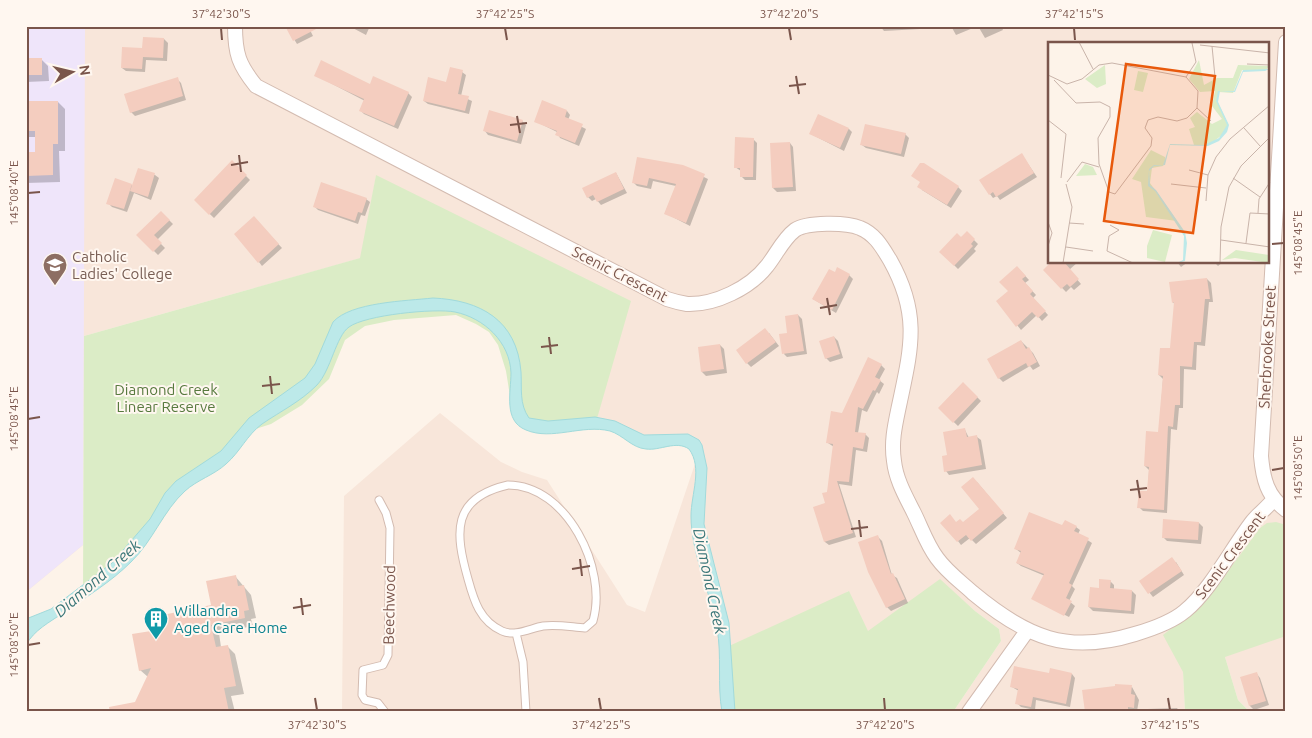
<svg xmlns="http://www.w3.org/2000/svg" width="1312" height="738" font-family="Ubuntu,sans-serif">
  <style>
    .residential { fill: #f8e6da; fill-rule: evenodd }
    .education { fill: #efe5fa }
    .green { fill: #dbecc6 }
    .water { fill: #bce9e9; stroke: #a1dadb }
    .shadow { fill: #0003 }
    .building { fill: #f4cdbf }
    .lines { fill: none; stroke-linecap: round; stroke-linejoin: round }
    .service-casing { stroke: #d3bbb0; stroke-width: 9 }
    .minor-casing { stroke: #d3bbb0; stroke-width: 16 }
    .service { stroke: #fff; stroke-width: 7 }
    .minor { stroke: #fff; stroke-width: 14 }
    .ticks { fill: none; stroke: #7a554b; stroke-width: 2 }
    .labels { text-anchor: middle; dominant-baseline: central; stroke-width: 4; stroke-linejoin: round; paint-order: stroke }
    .education-label { font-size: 15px; fill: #785e54; stroke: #fff7f0; text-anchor: start }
    .street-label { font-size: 15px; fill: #7a554b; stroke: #fff7f0 }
    .park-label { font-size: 15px; fill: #587a3f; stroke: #fff7f0 }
    .culture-label { font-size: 15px; fill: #0d838f; stroke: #fff7f0; text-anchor: start }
    .water-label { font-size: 16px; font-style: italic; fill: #3a7678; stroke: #fff7f0 }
    .inset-road { fill: none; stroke: #c9b4aa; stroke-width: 1 }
    .view { fill: #e8590c; fill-opacity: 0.15; stroke: #e8590c; stroke-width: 2.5 }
    .inset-edge { fill: none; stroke: #7a554b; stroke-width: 2.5 }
    .neatline { fill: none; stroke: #7a554b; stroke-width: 2 }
    .ticks-label { font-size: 12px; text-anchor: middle; fill: #7a554b }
  </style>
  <rect width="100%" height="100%" fill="#fdf3e9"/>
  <path class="residential" d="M 26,26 L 1286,26 L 1286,712 L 1250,712 L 1238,700 L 1225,657 L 1183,672 L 1185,712 L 953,712 L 1001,641 L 999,629 L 975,611 L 940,580 L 868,632 L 848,591 L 731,712 L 342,712 L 344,496 L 440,413 L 501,462 L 522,472 L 547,480 L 627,605 L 645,612 L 698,455 L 697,442 L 641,436 L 596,422 L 376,176 L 361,258 L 84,336 L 83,545 L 26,592 ZM 1050,44 L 1268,44 L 1268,262 L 1050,262 Z"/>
  <path class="education" d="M 26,26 L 85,26 L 83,545 L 26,592 Z"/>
  <path class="green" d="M 376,175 L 631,301 L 596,422 L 551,430 L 513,415 L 506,371 L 498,345 L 489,332 L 476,324 L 456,315 L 394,320 L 365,326 L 345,340 L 329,379 L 302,405 L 271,424 L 249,431 L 189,480 L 158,526 L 83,593 L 84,336 L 360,258 Z
    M 1276,522 L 1286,525 L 1286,636 L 1225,657 L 1238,700 L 1250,712 L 1185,712 L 1183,672 L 1163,635 C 1207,602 1228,571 1260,528 L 1267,523 Z
    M 940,579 L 975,611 L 999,629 L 1001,641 L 953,712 L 728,712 L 729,646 L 849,591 L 868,631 Z"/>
  <path class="water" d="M 433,298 C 480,300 517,320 521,372 C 522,388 519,404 529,418 L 548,421 L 595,417 L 615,421 L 644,435 L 688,434 L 699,440 L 702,445 L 707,468 L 704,524 L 729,623 L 735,712 L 722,712 C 717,684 722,656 717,628 C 710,591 691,553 691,516 C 691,494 703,468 689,449 C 676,440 660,451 646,449 C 632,448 623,435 610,431 C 582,424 552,441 526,430 C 503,421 511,392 511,373 C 510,342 484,318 455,312 C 435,308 365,315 349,327 C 336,336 331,370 317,385 C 300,402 281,411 262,424 C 247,435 240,452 226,464 C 214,475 197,480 185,491 C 163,511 153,541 131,562 C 111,582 86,597 63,613 C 50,622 34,630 26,645 L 26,619 L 51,609 L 112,563 L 150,519 L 165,493 L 176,481 L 221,451 L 249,418 L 305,378 L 315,364 L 333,322 C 351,302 406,301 433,298 Z"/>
  <path class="shadow" d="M 286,26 L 308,26 L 313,36 L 297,44 Z
    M 349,26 L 370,26 L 366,35 Z
    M 880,26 L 920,26 L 920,29 L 884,31 Z
    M 951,26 L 978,26 L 956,35 Z
    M 978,26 L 1001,26 L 1003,30 L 985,38 Z
    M 164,39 L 168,43 L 167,61 L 146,60 L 145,72 L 126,71 L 122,68 L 143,49 Z
    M 26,59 L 41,59 L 48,66 L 49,81 L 26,82 Z
    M 462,72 L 466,75 L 461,96 L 472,101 L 469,114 L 428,104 L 424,101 Z
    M 315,75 L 408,93 L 412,97 L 398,129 L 364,114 L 360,110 L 365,101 Z
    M 177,79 L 181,83 L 186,100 L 135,116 L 131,112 Z
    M 26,101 L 58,102 L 65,109 L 65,151 L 59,151 L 60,182 L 26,183 L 26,153 L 36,153 L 36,137 L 26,137 Z
    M 567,111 L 570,115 L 568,120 L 586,129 L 579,146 L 560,138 L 557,132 L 535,121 Z
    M 522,121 L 526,125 L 521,144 L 488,135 L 485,131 Z
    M 849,129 L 852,132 L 844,151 L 811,134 Z
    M 905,134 L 909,138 L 904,157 L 866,148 L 862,145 Z
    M 753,139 L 757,143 L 756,180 L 745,180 L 741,176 L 741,171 L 735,167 Z
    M 790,143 L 793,147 L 796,191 L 777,192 L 773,188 Z
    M 1022,155 L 1037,177 L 1000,200 L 997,196 L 993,198 L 990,194 Z
    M 232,162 L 250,180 L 214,218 L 195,200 Z
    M 683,167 L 708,179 L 690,226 L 665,213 L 676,186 L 653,181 L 651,189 L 637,186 L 633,182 Z
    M 139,169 L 155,175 L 159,178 L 151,200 L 134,193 L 127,212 L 112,207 L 108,203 L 131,185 L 133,186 Z
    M 616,173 L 627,193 L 601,205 L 596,199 L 592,201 L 588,197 Z
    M 921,183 L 958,187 L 962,191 L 951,208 L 922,190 Z
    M 366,199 L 370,202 L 365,216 L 361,215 L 358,224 L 318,210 L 314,206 Z
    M 161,212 L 173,224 L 157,240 L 165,248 L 158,255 L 138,235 Z
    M 254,218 L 282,248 L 262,266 L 259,262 Z
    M 967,233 L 978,244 L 974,249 L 976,251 L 958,269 L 941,252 Z
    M 1053,262 L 1078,262 L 1069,270 L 1081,284 L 1074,290 L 1071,287 L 1066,292 L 1045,270 Z
    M 1177,262 L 1188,262 L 1181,267 Z
    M 1214,262 L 1223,262 L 1218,266 Z
    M 1017,267 L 1029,280 L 1025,283 L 1036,295 L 1033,298 L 1048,315 L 1042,321 L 1037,315 L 1021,330 L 998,301 L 1009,291 Z
    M 835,273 L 849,275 L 853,279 L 836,313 L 813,299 Z
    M 1207,279 L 1211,283 L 1213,302 L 1209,302 L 1205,346 L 1197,345 L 1196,370 L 1184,369 L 1183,408 L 1179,408 L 1177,430 L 1171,429 L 1167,513 L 1143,511 L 1139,507 L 1148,493 L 1149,470 L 1145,466 L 1159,434 L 1163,379 L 1159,375 L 1171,350 L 1175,305 L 1173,302 Z
    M 798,315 L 802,319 L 807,354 L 787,357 L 784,354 L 789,334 Z
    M 769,333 L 779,346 L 751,367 L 747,363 Z
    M 834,337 L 838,341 L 843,358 L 830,362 L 826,358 Z
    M 1021,341 L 1033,353 L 1040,366 L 1033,370 L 1030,366 L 1003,382 L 999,378 Z
    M 720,345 L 724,349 L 727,373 L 706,376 L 702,372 L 699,348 Z
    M 881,365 L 885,369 L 879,380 L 884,384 L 879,394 L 877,392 L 867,412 L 862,410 L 858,433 L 865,434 L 869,438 L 867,452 L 856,450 L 852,486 L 839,484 L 856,537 L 829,545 L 825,542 L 826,504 L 834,447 L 828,443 L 842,414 Z
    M 963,383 L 981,401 L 958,426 L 939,408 Z
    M 965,430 L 969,438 L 977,437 L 981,440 L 986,469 L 949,475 L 946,471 L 948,456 Z
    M 977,482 L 1007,518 L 976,544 L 970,538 L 961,545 L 958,541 L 957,523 L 963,523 L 980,509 Z
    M 1199,523 L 1203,527 L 1201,544 L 1167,541 L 1163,537 Z
    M 1063,526 L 1076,527 L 1080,530 L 1078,534 L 1092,543 L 1072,586 L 1075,589 L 1069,601 L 1075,606 L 1069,617 L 1033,599 L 1045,576 L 1021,566 L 1017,563 L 1021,553 L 1016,549 Z
    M 878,537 L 882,541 L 892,575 L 897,578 L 908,603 L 891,611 L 887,607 Z
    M 1176,562 L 1184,575 L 1153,597 L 1140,581 Z
    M 235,576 L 251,595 L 256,618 L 251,619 L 253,626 L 219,633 L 221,647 L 227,646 L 235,654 L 244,694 L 231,696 L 235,712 L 116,712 L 136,703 L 148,677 L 140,670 L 152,632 L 213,606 Z
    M 1110,581 L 1114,585 L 1114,589 L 1132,591 L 1136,595 L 1134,614 L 1093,611 L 1089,607 L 1100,589 Z
    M 1050,674 L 1072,674 L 1075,678 L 1070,707 L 1036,700 L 1035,710 L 1021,707 L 1017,703 L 1019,691 L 1012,687 Z
    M 1257,674 L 1260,678 L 1269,705 L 1254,710 L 1250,706 L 1242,678 Z
    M 1132,687 L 1139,700 L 1137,711 L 1087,712 Z
    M 1177,708 L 1180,712 L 1148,712 L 1147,709 Z"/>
  <path class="building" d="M 285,26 L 322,26 L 293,41 Z
    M 143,37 L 164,38 L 163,58 L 143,57 L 142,69 L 121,68 L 122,47 L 142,48 Z
    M 26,58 L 42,58 L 42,75 L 26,75 Z
    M 321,60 L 370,84 L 373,76 L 409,92 L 394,126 L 359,111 L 364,99 L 314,76 Z
    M 450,67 L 463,70 L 458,94 L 469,96 L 465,111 L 423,101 L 428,77 L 446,82 Z
    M 178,77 L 183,96 L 130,113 L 124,94 Z
    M 542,100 L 567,110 L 565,117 L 583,124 L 575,143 L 555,135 L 557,131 L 534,122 Z
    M 26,101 L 58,101 L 58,144 L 53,144 L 53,175 L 26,176 L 26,152 L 35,152 L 35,131 L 26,131 Z
    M 489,110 L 523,120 L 517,141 L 483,131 Z
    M 818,114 L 849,128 L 840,148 L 809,134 Z
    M 865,124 L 906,133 L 901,154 L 860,145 Z
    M 735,137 L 754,138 L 753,177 L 740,177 L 740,168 L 734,168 Z
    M 790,142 L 793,187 L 772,188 L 770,143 Z
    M 1022,153 L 1034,173 L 996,197 L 993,192 L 989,195 L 979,180 Z
    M 637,157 L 683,165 L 705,174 L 686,223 L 664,214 L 676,184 L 649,178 L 647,186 L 632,183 Z
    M 232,160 L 247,175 L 209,215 L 194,200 Z
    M 920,163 L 924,163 L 959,186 L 947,205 L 917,187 L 920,182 L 911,176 Z
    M 138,168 L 155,173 L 148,197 L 130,191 Z
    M 616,172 L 624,189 L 597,202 L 593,195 L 587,198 L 582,188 Z
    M 115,178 L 132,184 L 124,209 L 106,204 Z
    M 321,182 L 367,198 L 362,213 L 358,212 L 355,221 L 313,207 Z
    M 161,211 L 170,220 L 154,235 L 162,243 L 153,252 L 136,235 Z
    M 254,216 L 279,244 L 258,263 L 234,234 Z
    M 967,231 L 975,239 L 971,244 L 973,246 L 954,266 L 939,252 L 957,233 L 961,237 Z
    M 1051,262 L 1064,262 L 1079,279 L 1070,287 L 1067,284 L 1061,289 L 1043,270 Z
    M 1017,266 L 1026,276 L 1022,279 L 1033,291 L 1030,294 L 1046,311 L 1038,318 L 1032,312 L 1016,327 L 996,301 L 1008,291 L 999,282 Z
    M 837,267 L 850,274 L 832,310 L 812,299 L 829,269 L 835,272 Z
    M 1207,278 L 1210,299 L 1205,299 L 1201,342 L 1194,342 L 1192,367 L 1180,366 L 1180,405 L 1175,405 L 1173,427 L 1168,426 L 1164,510 L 1137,508 L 1139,491 L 1147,491 L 1149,467 L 1144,466 L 1146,431 L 1158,432 L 1163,376 L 1158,375 L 1160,348 L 1170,348 L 1174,302 L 1172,303 L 1169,282 Z
    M 798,314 L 804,351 L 782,354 L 779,334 L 787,333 L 785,316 Z
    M 765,328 L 776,342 L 746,364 L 736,350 Z
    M 834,336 L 840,354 L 825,359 L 819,341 Z
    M 1021,340 L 1026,349 L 1029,347 L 1037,362 L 1028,367 L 1026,363 L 998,379 L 987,359 Z
    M 720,344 L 724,369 L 701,372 L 698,347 Z
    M 868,357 L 882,364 L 875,377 L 881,380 L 875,391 L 873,390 L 863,409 L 858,407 L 855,432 L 866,433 L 863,449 L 853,447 L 849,482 L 837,481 L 853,533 L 824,542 L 813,507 L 825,503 L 822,493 L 827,492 L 833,444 L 826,443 L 831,411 L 842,413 Z
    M 963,382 L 978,397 L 953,423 L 938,408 Z
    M 965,428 L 967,437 L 977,435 L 982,465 L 944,472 L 942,456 L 947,455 L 943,432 Z
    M 973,477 L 1004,513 L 971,541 L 966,535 L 957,542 L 940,523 L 950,514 L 956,522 L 960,519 L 963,522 L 979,509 L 961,487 Z
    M 1029,512 L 1062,525 L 1065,520 L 1077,526 L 1074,531 L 1089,538 L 1069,583 L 1072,585 L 1066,598 L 1072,601 L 1064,616 L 1031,599 L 1044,574 L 1016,563 L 1021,551 L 1014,549 Z
    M 1163,519 L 1199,522 L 1198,540 L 1162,538 Z
    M 878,535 L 891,574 L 893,573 L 905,599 L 886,608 L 868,572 L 858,542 Z
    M 1172,557 L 1182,571 L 1148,594 L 1139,581 Z
    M 236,575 L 238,586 L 244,585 L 249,610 L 244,611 L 245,618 L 211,625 L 216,647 L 228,645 L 236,686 L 224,688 L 229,712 L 110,712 L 109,707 L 135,702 L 151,668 L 139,671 L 132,634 L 151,631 L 148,618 L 211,605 L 206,581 Z
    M 1099,579 L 1111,580 L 1110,588 L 1132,590 L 1131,611 L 1088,607 L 1090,587 L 1099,588 Z
    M 1014,666 L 1049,673 L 1050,668 L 1072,673 L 1066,704 L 1033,697 L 1031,707 L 1015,704 L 1018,689 L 1010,687 Z
    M 1257,672 L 1266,701 L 1249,706 L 1240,677 Z
    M 1115,684 L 1132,685 L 1131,694 L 1135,695 L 1134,708 L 1128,707 L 1128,712 L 1085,712 L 1082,690 L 1115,686 Z"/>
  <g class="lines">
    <defs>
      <path id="service" d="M 508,485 C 567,485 608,569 593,621 L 585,628 C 571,627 557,624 543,626 C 531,628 515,637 502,631 C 480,621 474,601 468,579 C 455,533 451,498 508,485 Z
        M 379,500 L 386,513 L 390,528 L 388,655 L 383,665 L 363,670 L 362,695 L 365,700 L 378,703 L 385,712
        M 516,633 L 523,662 L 526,712"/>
      <path id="minor" d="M 235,26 C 235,54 239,65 256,86 L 667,299 C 673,301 681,303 687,304 C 715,305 750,288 767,266 C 776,255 783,239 795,230 C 807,222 846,222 860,228 C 875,234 882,247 890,260 C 921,315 911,349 899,406 C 895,425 891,442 894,461 C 896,480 906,497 914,513 C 921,527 927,545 937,558 C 947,572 961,582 973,593 C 1026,637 1067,655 1135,634 C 1152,629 1172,622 1185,611 C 1210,591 1232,548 1252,522 C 1258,514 1267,508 1273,500
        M 1286,42 L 1261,456 C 1263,479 1267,496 1286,510
        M 969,712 L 1027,631"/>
    </defs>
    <use href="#service" class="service-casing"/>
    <use href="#minor" class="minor-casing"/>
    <use href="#service" class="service"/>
    <use href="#minor" class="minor"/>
  </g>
  <path class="ticks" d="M 221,28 L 222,40M 505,28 L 507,40M 789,28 L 791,40M 1074,28 L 1075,40M 796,76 L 799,94M 789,86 L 806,84M 517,116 L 520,133M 510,125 L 527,123M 239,155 L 241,172M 231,165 L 248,162M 28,193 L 40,192M 1272,244 L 1284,243M 827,298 L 830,315M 820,308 L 837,305M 549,337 L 551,354M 541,347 L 558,345M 270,376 L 272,394M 262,386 L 280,384M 28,419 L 40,417M 1272,470 L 1284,468M 1137,480 L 1140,498M 1130,490 L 1147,488M 859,520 L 861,537M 851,529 L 868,527M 580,559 L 582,576M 572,569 L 590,566M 301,598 L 303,615M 293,608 L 311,605M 28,645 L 40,643M 315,698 L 317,710M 599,698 L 601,710M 884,698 L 885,710M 1168,698 L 1170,710"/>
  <defs>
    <symbol id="school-pin" viewBox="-11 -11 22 30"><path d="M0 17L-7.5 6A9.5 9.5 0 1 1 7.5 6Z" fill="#8d6e63" stroke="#fff7f0"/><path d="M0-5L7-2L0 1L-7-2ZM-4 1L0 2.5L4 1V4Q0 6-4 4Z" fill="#fff"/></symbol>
    <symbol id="building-pin" viewBox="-11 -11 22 30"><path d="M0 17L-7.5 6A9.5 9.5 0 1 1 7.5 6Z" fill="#0f9aa8" stroke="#fff7f0"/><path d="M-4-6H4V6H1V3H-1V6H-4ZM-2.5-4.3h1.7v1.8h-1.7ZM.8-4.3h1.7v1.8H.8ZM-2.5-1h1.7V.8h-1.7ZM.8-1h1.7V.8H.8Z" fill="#fff"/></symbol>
  </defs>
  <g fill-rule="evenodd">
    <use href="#school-pin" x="41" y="251" width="28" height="38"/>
    <use href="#building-pin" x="142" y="605" width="28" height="38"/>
  </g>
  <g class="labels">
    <g class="education-label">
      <text x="72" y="256">Catholic<tspan x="72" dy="17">Ladies' College</tspan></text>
    </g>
    <g class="street-label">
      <text transform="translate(620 274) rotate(27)">Scenic Crescent</text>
      <text transform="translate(1267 347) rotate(-87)">Sherbrooke Street</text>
      <text transform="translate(1230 555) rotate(-53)">Scenic Crescent</text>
      <text transform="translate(389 605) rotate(-89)">Beechwood</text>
    </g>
    <g class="park-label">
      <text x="166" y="389">Diamond Creek<tspan x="166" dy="17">Linear Reserve</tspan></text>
    </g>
    <g class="culture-label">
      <text x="174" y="610">Willandra<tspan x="174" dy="17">Aged Care Home</tspan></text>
    </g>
    <g class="water-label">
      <text transform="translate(97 578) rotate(-41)">Diamond Creek</text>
      <text transform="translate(710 581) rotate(78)">Diamond Creek</text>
    </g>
  </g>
  <g transform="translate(1048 42)">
    <rect width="221" height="221" fill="#fdf3e9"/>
    <path d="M 151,18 L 156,43 L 169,36 L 185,36 L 190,23 L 221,24 L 218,28 L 194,28 L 185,51 L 171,50 L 169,58 L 180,82 L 179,89 L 161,103 L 146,103 L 141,87 L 147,85 L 142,76 L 149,70 L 164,82 L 174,77 L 164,64 L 167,49 L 152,50 L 141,37 ZM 57,23 L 58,42 L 49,46 L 37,37 ZM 90,29 L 100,31 L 95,50 L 86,48 ZM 103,108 L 117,115 L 117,120 L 115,124 L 104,126 L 102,141 L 129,179 L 98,175 L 93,140 L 84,137 ZM 37,122 L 45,125 L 49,133 L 28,134 ZM 105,188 L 124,193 L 117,220 L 99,216 L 99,204 ZM 188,208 L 221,213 L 221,221 L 187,216 L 174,218 Z" fill="#dbecc6"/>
    <path d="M 221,27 L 217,29 L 195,30 L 187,50 L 172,49 L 170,60 L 181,83 L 179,90 L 171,99 L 160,104 L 122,103 L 117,123 L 106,124 L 101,129 L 102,143 L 108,148 L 137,190 L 139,201 L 137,219 L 129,221 L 135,218 L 136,194 L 107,149 L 100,144 L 101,127 L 106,123 L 115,123 L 122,102 L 156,103 L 171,96 L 179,83 L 168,59 L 170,49 L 186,49 L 195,28 Z" fill="#bce9e9"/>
    <path class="inset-road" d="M 31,0 L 45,27M 152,3 L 222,11M 164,4 L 167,35M 199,22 L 222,23M 0,33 L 19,42 L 34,37 L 51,23 L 64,21 L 138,35M 138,35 L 148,20 L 144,1M 6,38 L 28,61 L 52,60 L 62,65 L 62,75 L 50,96 L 51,122 L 61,150 L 67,152 L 103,104 L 104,96 L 97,86 L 100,78 L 110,75 L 129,79 L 139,76 L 149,66 L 150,49 L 138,35M 149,66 L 163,79M 0,78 L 18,92 L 13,136M 196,86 L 212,104M 141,128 L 160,133M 185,136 L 212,155M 19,140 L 34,120 L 51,125M 123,142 L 158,146M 158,159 L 160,133 L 168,115 L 182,97 L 222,63M 210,171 L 211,157 L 222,140M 0,180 L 4,191 L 0,204M 21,181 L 36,182M 62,183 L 71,188 L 61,194 L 59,209 L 85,221M 173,198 L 222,205M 198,201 L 202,171 L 222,172M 18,205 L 45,209M 15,221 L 24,165 L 18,142M 172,221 L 173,185 L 181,145 L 193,124 L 222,95"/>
    <path class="view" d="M 78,22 L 167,34 L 145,191 L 56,179 Z"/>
    <rect width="221" height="221" class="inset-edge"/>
  </g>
  <rect width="1312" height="738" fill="none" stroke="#fff7f0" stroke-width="55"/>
  <g transform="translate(72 72) rotate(82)" stroke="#fff7f0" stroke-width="4" paint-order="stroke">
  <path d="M0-4L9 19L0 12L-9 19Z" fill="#7a554b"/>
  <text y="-8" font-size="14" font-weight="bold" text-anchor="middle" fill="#7a554b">N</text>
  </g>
  <rect x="28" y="28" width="1256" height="682" class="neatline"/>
  <g class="ticks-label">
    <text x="221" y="18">37°42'30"S</text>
    <text x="505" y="18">37°42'25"S</text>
    <text x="789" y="18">37°42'20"S</text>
    <text x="1074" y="18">37°42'15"S</text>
    <text transform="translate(14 193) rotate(-90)" y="4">145°08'40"E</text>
    <text transform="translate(1298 243) rotate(-90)" y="4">145°08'45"E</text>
    <text transform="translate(14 419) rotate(-90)" y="4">145°08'45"E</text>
    <text transform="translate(1298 468) rotate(-90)" y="4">145°08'50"E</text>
    <text transform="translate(14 645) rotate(-90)" y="4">145°08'50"E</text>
    <text x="317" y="729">37°42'30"S</text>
    <text x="601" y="729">37°42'25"S</text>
    <text x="885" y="729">37°42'20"S</text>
    <text x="1170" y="729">37°42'15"S</text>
  </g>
</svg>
